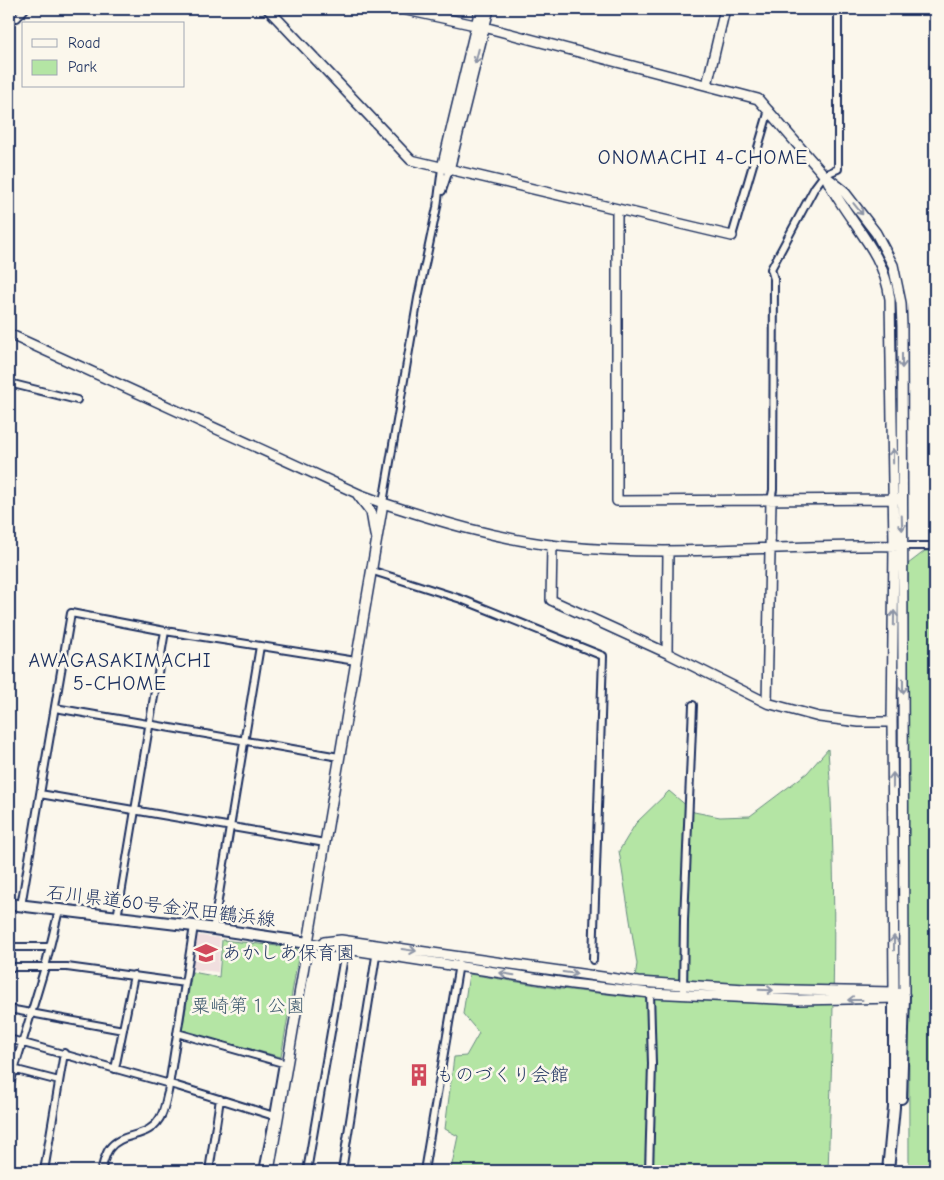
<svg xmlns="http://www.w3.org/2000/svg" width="944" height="1180" font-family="'Comic Neue','Klee One',sans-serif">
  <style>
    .built { fill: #f1dfdf }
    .green { fill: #b4e5a4; stroke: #688a81 }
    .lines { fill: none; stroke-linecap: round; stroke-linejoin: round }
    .street-casing { stroke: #1b2f5e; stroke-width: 10 }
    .secondary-casing { stroke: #1b2f5e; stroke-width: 12 }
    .primary-casing { stroke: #1b2f5e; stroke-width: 14 }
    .street { stroke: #fbf7ec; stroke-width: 6 }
    .secondary { stroke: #fbf7ec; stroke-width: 9 }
    .primary { stroke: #fbf7ec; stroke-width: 10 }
    .oneway { stroke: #8b93a5 }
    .labels { text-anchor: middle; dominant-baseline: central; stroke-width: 5; stroke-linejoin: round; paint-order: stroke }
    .street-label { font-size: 19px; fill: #1b2f5e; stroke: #fbf7ec }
    .poi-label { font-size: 19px; fill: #1b2f5e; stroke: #fbf7ec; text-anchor: start }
    .park-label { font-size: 19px; fill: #415c70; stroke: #fbf7ec }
    .neighbourhood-label { font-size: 20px; letter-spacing: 1px; fill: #1b2f5e; stroke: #fbf7ec }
  </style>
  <rect width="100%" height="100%" fill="#fbf7ec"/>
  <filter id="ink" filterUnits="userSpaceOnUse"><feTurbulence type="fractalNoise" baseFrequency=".02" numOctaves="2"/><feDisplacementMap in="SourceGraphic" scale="10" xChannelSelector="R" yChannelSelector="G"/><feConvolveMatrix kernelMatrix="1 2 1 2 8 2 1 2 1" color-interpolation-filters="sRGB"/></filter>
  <g filter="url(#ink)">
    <path class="built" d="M 195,935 L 220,938 L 218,972 L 191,969 Z"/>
    <path class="green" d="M 925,551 L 935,551 L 935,1171 L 909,1171 L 908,564 Z
      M 828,749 C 838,890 833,1031 828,1171 L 437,1171 L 451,1169 L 458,1136 L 445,1129 L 454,1057 L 466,1056 L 479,1033 L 463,1014 L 469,974 L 561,989 L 632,997 L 637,964 L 619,851 L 636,823 L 669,791 L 694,812 L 720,817 L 750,816 L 807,773 Z
      M 222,940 L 296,948 L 299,952 L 281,1057 L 182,1031 L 192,972 L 219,977 Z"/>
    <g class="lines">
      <defs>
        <path id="street" d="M 9,14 L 17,18 L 25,9
          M 442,191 L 449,170
          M 732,236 L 769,110
          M 9,383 L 77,400
          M 771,500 L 773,490 L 774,279 L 771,269 L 815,187 L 824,175 L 838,169 L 838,9
          M 383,503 L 418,298 L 437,207 L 442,168
          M 903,546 L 935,546
          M 373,571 L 461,599 L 603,656 L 593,960
          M 55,708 L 339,757
          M 40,794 L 71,613 L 165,631 L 356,661
          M 21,906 L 40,794 L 325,843
          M 117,918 L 165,631
          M 213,930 L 260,646
          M 9,947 L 49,947
          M 9,967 L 67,967 L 185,983
          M 683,995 L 684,920 L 693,705
          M 9,1009 L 123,1030
          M 9,1039 L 177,1086 L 274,1116 L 283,1063 L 177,1033
          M 9,1068 L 59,1081
          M 115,1069 L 134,975
          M 9,1087 L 45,967 L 59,910
          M 44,1171 L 64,1053
          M 101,1171 C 103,1164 105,1155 109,1149 C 123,1130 150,1141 162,1114 C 165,1107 166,1099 168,1092 L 194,926
          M 209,1171 L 220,1099
          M 263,1171 L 274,1116
          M 307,1171 L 346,945
          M 342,1171 L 377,950
          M 424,1171 L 459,964
          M 649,1171 L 652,1064 L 650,993"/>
        <path id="secondary" d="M 268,9 L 411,160 L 732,236
          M 402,9 L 484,27 L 758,99 L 824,175 L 843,190 L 876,233 L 893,265 L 901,303 L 902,326 L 904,996
          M 707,85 L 725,9
          M 442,168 L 480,9
          M 449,170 L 489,9
          M 827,179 C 848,223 883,248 890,299 L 894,545 L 892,722 L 894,992
          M 617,209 L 617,501 L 897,499
          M 9,334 L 361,495 L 383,503 L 269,1171
          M 358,495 L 371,512 L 375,535
          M 383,503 C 441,522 498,539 559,546 C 673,558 786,544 900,546
          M 552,545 L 551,600 L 667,653 L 767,703 L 819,717 L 859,722 L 892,722
          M 667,653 L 668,551
          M 767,703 L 771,500
          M 324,942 L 341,940 L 638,982 L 745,989 L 894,992 L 899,994
          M 308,943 L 572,984 L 650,993 L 798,1000 L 899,998"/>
        <path id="primary" d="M 9,904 L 194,926 L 308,943
          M 901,1098 L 904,996
          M 888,1171 L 894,1107 L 894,992"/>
      </defs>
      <use href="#street" class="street-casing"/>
      <use href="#secondary" class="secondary-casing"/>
      <use href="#primary" class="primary-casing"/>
      <use href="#street" class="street"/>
      <use href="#secondary" class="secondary"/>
      <use href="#primary" class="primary"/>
    </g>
    <defs><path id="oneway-shaft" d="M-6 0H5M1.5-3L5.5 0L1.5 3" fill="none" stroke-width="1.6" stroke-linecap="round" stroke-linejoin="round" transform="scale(1.25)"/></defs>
    <g class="oneway">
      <use href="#oneway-shaft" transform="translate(477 56) rotate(104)"/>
      <use href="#oneway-shaft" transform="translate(858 209) rotate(51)"/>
      <use href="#oneway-shaft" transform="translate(902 361) rotate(90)"/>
      <use href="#oneway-shaft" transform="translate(893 456) rotate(-91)"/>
      <use href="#oneway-shaft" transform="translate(902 523) rotate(88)"/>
      <use href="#oneway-shaft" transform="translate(894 618) rotate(-89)"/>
      <use href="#oneway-shaft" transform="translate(903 686) rotate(90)"/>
      <use href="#oneway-shaft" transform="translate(893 780) rotate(-90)"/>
      <use href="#oneway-shaft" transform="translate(894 943) rotate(-90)"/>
      <use href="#oneway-shaft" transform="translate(409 950) rotate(8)"/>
      <use href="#oneway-shaft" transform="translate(570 973) rotate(8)"/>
      <use href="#oneway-shaft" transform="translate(507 974) rotate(-171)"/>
      <use href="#oneway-shaft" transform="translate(766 990) rotate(2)"/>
      <use href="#oneway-shaft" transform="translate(855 1000) rotate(-180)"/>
    </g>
  </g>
  <defs>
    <symbol id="school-bare" viewBox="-9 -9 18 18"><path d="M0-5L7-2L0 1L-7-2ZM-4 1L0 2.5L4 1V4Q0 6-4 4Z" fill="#d1495b" stroke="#fbf7ec" stroke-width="2.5" paint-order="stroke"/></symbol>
    <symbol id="building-bare" viewBox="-9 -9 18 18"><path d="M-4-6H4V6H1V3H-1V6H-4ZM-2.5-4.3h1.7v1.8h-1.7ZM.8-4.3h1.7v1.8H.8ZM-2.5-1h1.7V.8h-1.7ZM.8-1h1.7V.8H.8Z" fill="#d1495b" stroke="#fbf7ec" stroke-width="2.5" paint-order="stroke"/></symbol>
  </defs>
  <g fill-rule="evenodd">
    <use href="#school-bare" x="190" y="937" width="32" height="32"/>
    <use href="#building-bare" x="403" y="1059" width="32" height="32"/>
  </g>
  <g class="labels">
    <g class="street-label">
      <text transform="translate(161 906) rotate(7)">石川県道60号金沢田鶴浜線</text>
    </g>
    <g class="poi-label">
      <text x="222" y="953">あかしあ保育園</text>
      <text x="436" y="1075">ものづくり会館</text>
    </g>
    <g class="park-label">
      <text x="248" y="1006">粟崎第１公園</text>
    </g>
    <g class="neighbourhood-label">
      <text x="703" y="157">ONOMACHI 4-CHOME</text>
      <text x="120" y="660">AWAGASAKIMACHI<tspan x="120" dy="23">5-CHOME</tspan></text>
    </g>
  </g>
  <rect width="944" height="1180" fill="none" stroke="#fbf7ec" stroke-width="30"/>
  <rect x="15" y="15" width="914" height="1150" fill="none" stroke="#1b2f5e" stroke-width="2" filter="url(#ink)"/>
  <rect x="22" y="22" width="162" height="65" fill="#fbf7ec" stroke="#a1a7b3"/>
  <rect x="32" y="39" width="25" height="8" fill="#fbf7ec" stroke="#a1a7b3"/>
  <text x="68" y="48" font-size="15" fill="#1b2f5e">Road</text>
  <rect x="32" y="60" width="25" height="15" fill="#b4e5a4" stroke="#a1a7b3"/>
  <text x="68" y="72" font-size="15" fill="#1b2f5e">Park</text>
</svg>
